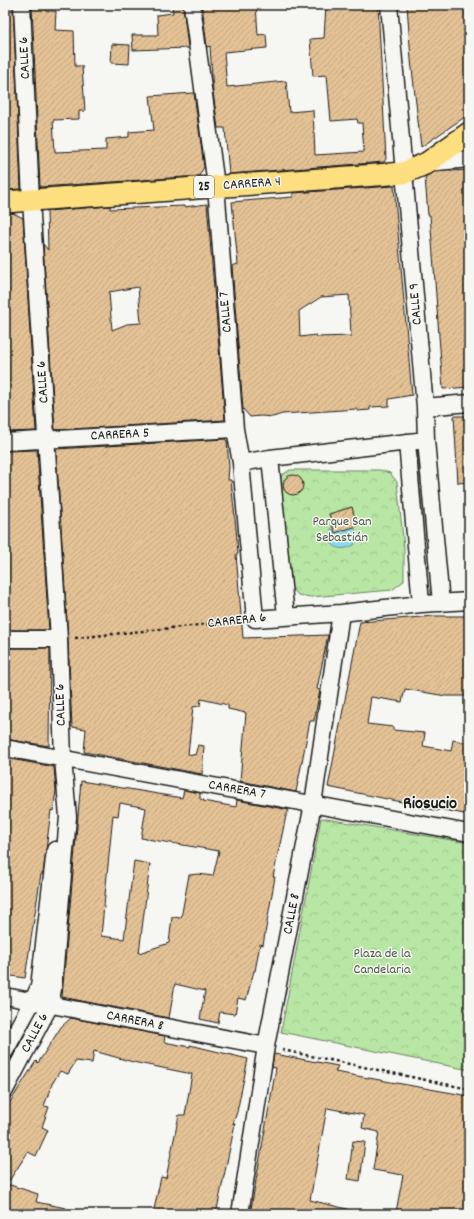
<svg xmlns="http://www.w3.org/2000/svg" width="474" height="1219" font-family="Dekko,sans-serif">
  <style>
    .park { fill: url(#park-crowns); stroke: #6a8160 }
    .water { fill: #8cd9eb; stroke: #5f8d98 }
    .building { fill: url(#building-hatch); stroke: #1c1c1c; fill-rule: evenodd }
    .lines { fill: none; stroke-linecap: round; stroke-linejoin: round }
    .minor-casing { stroke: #1c1c1c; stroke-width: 19 }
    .major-casing { stroke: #1c1c1c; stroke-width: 24 }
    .path { stroke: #1c1c1c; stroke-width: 2.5; stroke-dasharray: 3 3; stroke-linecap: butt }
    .minor { stroke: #f6f6f2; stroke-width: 16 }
    .major { stroke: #fddf80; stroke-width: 21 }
    .labels { text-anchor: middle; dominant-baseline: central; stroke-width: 3; stroke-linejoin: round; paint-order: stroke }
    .shield { fill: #f6f6f2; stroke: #5d5d5c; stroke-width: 1 }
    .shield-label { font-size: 13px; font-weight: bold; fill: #1c1c1c }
    .street-label { font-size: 14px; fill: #1c1c1c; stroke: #f6f6f2 }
    .park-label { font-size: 14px; fill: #4b5945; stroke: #f6f6f2 }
    .district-label { font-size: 18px; font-weight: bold; fill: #1c1c1c; stroke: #f6f6f2 }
  </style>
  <defs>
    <pattern id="park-crowns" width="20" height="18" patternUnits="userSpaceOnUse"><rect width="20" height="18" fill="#b8e6a4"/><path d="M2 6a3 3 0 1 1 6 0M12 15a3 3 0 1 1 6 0" fill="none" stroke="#9ec58d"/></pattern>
    <pattern id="building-hatch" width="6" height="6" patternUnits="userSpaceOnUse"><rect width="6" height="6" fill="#e4c296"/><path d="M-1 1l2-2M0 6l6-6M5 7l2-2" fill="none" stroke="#c3a681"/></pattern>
  </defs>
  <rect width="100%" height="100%" fill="#f6f6f2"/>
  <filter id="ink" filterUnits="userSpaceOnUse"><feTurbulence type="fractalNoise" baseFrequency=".025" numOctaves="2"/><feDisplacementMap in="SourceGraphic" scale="8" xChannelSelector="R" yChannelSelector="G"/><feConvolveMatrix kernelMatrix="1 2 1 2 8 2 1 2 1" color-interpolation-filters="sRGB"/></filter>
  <g filter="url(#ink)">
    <path class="park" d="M 290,470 L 380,470 L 390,473 L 397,482 L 404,547 L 404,581 L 392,590 L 311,597 L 298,595 L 288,584 L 279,483 L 282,475 Z
      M 321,818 L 469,843 L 469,1070 L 281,1032 Z"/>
    <path class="water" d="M 353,524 C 357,532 357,537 354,545 C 336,555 324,542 333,525 Z"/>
    <path class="building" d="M 5,5 L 13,5 L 21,189 L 5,190 Z
      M 32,5 L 46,5 L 46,11 L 56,11 L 55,30 L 74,31 L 75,66 L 82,66 L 85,111 L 79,111 L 79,119 L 53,120 L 55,152 L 106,150 L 106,139 L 129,137 L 129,132 L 154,130 L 150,96 L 194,93 L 204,167 L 199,176 L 40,187 Z
      M 172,5 L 183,5 L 188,48 L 133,50 L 132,35 L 158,35 L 157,15 L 173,13 Z
      M 202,5 L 256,5 L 258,35 L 266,34 L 267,48 L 224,52 L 227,87 L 286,81 L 289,112 L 313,110 L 315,155 L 364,152 L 362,123 L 358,123 L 357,119 L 331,121 L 327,75 L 313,76 L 310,39 L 324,38 L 326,5 L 378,5 L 386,159 L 384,162 L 229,174 L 225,128 L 218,128 L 213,92 L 210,46 L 207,47 Z
      M 407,5 L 465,5 L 467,29 L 469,29 L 469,114 L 421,147 L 411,60 Z
      M 112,44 L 130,45 L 129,64 L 111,63 Z
      M 469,170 L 469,387 L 443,389 L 430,215 L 428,215 L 425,177 L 434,172 Z
      M 394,186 L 412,395 L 389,399 L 389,406 L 370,407 L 370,410 L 357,411 L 357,409 L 282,414 L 273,417 L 261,416 L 250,417 L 243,409 L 232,266 L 238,264 L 232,202 L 293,197 L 293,193 ZM 349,295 L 351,336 L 317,337 L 316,335 L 300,337 L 299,311 L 321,297 Z
      M 207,204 L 225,420 L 55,430 L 43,244 L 48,250 L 47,211 L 110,206 L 110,209 L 184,206 L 184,207 ZM 138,287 L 141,323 L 127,324 L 112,330 L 109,292 Z
      M 13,213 L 23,218 L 36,431 L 5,432 L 5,214 Z
      M 454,416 L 469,416 L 469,482 L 458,483 Z
      M 225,439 L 227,441 L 229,467 L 228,480 L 231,480 L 237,539 L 238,554 L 236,554 L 243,638 L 328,635 L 317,689 L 320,690 L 314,721 L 310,721 L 296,792 L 240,781 L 246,713 L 228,709 L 228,705 L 201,699 L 200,706 L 193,707 L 188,754 L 195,755 L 198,745 L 204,746 L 202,774 L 84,752 L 86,729 L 72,727 L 68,638 L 56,449 Z
      M 37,450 L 49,630 L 5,630 L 5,451 Z
      M283 485a10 10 0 1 1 20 0a10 10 0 1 1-20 0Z
      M 352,507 L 357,526 L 335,533 L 329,514 Z
      M 434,616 L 469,616 L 469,696 L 446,696 L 405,689 L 402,702 L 371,697 L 367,724 L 393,727 L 393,730 L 425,733 L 423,746 L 451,751 L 453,740 L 469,743 L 469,815 L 439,809 L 438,811 L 402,803 L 402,802 L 328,787 L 360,622 Z
      M 5,648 L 50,648 L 49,746 L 5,739 Z
      M 5,758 L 54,767 L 56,791 L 53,811 L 51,810 L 43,874 L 41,874 L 25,978 L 5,975 Z
      M 81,781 L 182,798 L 184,790 L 200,793 L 200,799 L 204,800 L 203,801 L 236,807 L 237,800 L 289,810 L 286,816 L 273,877 L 275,877 L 263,945 L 260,944 L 255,971 L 254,971 L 246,1000 L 238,998 L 235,1014 L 220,1012 L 218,1023 L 200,1019 L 205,991 L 175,984 L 169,1018 L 62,997 ZM 120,803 L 146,808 L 141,838 L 219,851 L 213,876 L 198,874 L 189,875 L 181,918 L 172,917 L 169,943 L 139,953 L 150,864 L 134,861 L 124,939 L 101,936 L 113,815 L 118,816 Z
      M 71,1018 L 165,1036 L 164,1042 L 190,1047 L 190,1045 L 248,1059 L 237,1112 L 233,1124 L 235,1124 L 216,1214 L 153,1214 L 161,1177 L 166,1178 L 179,1115 L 185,1115 L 192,1074 L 133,1062 L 94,1051 L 92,1063 L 76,1061 L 68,1074 L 60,1071 L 52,1084 L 44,1106 L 49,1107 L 42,1127 L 48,1130 L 36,1156 L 28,1152 L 7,1184 L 38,1194 L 36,1202 L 66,1208 L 65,1214 L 5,1214 L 5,1110 L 36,1061 L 38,1063 L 61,1027 Z
      M 274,1054 L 338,1066 L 335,1072 L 469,1096 L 469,1193 L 465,1214 L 406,1214 L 396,1212 L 403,1175 L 373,1170 L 379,1132 L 362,1128 L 364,1115 L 327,1108 L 310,1200 L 347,1209 L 346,1214 L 250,1214 L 276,1068 L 272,1067 Z
      M 353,1141 L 365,1142 L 360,1181 L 348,1179 Z"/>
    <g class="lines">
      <defs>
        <path id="minor" d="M 192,5 L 216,186 L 235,429 L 241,463 L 255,619 L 341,613 L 421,604 L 469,601
          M 389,5 L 425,407 L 426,440 L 441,603
          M 427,163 L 469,159
          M 425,407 L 469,403
          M 5,442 L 235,429
          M 407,442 L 421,604
          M 270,458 L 286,616
          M 241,463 L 270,458 L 426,440
          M 5,639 L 59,639
          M 5,748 L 469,833
          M 5,996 L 266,1046
          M 5,1051 L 32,1002 L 39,987 L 55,850
          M 5,1090 L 50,1005 L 53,989 L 68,817 L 63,759 L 59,639 L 31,200 L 22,5
          M 240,1214 L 266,1046 L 313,804 L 341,613"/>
        <path id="major" d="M 5,202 L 404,173 L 427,163 L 469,133"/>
      </defs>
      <use href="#minor" class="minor-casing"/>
      <use href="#major" class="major-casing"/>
      <path class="path" d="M 75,638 L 239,621
        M 282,1050 L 469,1089"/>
      <use href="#minor" class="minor"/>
      <use href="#major" class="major"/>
    </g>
  </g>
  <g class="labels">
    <rect class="shield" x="194" y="176" width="20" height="22" rx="3"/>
    <g class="shield-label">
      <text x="204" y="187">25</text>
    </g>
    <g class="street-label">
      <text transform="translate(25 58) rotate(-93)">CALLE 6</text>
      <text transform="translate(252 184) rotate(-4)">CARRERA 4</text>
      <text transform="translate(416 304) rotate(-95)">CALLE 9</text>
      <text transform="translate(226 312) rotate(-95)">CALLE 7</text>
      <text transform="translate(43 382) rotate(-94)">CALLE 6</text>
      <text transform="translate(120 435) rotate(-3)">CARRERA 5</text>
      <text transform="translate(237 621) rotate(-6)">CARRERA 6</text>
      <text transform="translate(61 705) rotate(-92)">CALLE 6</text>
      <text transform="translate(237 790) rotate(10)">CARRERA 7</text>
      <text transform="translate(292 914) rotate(-79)">CALLE 8</text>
      <text transform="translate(135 1021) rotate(11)">CARRERA 8</text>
      <text transform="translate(35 1033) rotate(-62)">CALLE 6</text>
    </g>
    <g class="park-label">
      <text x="342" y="522">Parque San<tspan x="342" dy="16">Sebastián</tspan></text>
      <text x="382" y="954">Plaza de la<tspan x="382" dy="16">Candelaria</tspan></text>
    </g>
    <g class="district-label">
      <text x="430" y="804">Riosucio</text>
    </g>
  </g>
  <rect width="474" height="1219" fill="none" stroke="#f6f6f2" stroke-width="20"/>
  <rect x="10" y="10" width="454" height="1199" fill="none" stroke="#1c1c1c" stroke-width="1.5" filter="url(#ink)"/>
</svg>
